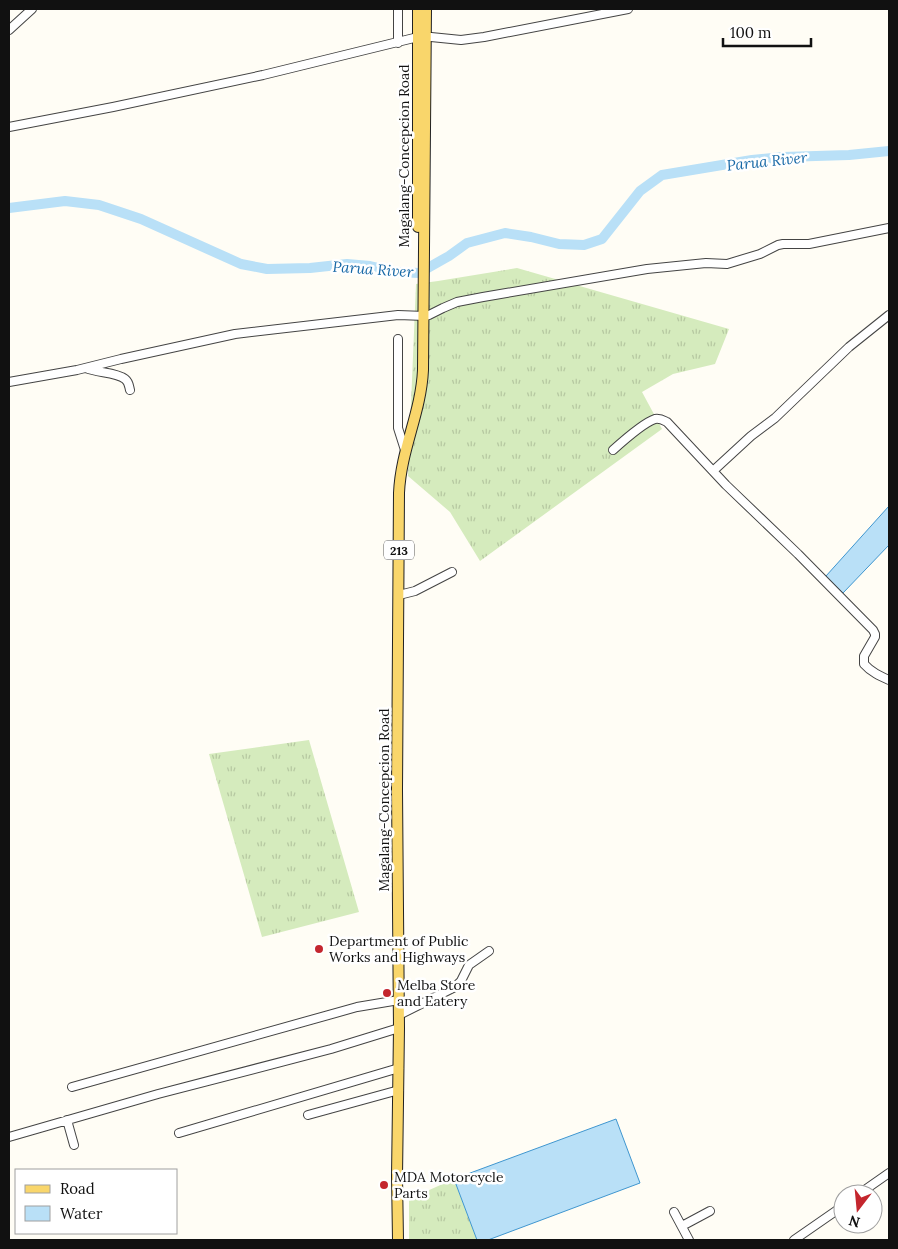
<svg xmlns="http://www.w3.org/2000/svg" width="898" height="1249" font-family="Lora,serif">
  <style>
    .grass { fill: url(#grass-tufts) }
    .water { fill: #b9e0f7; stroke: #3f96cf }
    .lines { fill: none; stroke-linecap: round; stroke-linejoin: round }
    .river { stroke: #b9e0f7; stroke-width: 10 }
    .minor-casing { stroke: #444; stroke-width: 10 }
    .major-casing { stroke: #222; stroke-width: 12 }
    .minor { stroke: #fff; stroke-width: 8 }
    .major { stroke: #f9d66b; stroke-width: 10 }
    .poi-dot { fill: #c4262e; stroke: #fff; stroke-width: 2 }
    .labels { text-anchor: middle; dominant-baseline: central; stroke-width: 5; stroke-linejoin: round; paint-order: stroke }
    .shield { fill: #fff; stroke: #585858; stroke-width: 1 }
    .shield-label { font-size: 12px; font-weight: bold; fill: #111 }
    .street-label { font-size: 14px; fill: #111; stroke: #fff }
    .poi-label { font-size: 14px; fill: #111; stroke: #fff; text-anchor: start }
    .water-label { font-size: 15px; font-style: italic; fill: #1768a6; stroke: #fff }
  </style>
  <defs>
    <pattern id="grass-tufts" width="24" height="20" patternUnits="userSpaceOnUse" patternTransform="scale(1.25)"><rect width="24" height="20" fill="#d5ebbd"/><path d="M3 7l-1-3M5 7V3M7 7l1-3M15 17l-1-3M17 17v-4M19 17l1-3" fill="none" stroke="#b6c8a1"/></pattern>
  </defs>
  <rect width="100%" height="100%" fill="#fffdf5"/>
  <path class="grass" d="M 517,268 L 729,329 L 715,364 L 673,374 L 642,392 L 662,429 L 480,561 L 450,512 L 408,476 L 416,284 L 438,281 Z
    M 309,740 L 359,912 L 262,937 L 209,754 Z
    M 454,1179 L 477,1240 L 409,1240 L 409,1199 Z"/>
  <path class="water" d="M 889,506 L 889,545 L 843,593 L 826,576 Z
    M 616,1119 L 640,1183 L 488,1240 L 477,1240 L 454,1179 Z"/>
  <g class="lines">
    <path class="river" d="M 9,208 L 65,201 L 99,205 L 141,219 L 241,264 L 267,269 L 310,268 L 347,264 L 370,266 L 396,272 L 419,273 L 449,256 L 467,243 L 505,233 L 531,237 L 559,244 L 584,245 L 602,239 L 640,191 L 662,175 L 752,160 L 783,157 L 849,155 L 889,151"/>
    <defs>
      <path id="minor" d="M 9,30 L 32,9
        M 398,43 L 398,9
        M 9,127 L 113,107 L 263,75 L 418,37 L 431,37 L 461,40 L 484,37 L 628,9
        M 398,339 L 398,428 L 405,450
        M 86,368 C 97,373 116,372 125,379 C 129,382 129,386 130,390
        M 9,382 L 77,370 L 121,359 L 235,334 L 381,317 L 398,315 L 425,316 L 429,315 L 443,308 L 457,302 L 483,297 L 647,269 L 706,263 L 727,264 L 760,254 L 778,245 L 783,244 L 809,244 L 889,228
        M 613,450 C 623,441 643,423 655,419 C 660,418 663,420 667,422 L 726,485 L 798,554 L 873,630 L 875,634 L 875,637 L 864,656 L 864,664 C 871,672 880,676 889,680
        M 713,471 L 751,436 L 775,418 L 849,347 L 889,315
        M 399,595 L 415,591 L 452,572
        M 399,1015 L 455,987 L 461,981 L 469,965 L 489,951
        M 72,1087 L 357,1007 L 399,1000
        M 308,1115 L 399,1090
        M 67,1120 L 74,1145
        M 179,1133 L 399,1068
        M 9,1137 L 158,1094 L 331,1049 L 399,1028
        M 859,1194 L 889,1173
        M 674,1212 L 689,1240
        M 682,1226 L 710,1211
        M 794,1240 L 843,1206"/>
      <path id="major" d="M 418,227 L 418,9
        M 398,1240 L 397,1176 L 399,1028 L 397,790 L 399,493 C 401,449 421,413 423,370 L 426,9"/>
    </defs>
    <use href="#minor" class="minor-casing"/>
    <use href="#major" class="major-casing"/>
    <use href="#minor" class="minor"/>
    <use href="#major" class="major"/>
  </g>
  <g class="poi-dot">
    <circle cx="319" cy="949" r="5"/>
    <circle cx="387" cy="993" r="5"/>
    <circle cx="384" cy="1185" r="5"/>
  </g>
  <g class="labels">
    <rect class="shield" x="384" y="540.5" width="30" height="19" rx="4"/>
    <g class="shield-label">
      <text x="399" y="550">213</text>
    </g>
    <g class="street-label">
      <text transform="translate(404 156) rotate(-90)">Magalang-Concepcion Road</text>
      <text transform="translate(384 800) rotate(-90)">Magalang-Concepcion Road</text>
    </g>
    <g class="poi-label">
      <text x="329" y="941">Department of Public<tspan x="329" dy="16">Works and Highways</tspan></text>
      <text x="397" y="985">Melba Store<tspan x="397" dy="16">and Eatery</tspan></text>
      <text x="394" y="1177">MDA Motorcycle<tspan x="394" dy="16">Parts</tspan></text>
    </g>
    <g class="water-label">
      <text transform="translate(767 161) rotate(-6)">Parua River</text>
      <text transform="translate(373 269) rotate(4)">Parua River</text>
    </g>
  </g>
  <rect width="898" height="1249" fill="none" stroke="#111111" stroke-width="20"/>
  <rect x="15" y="1169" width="162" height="65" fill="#ffffff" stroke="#a0a0a0"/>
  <rect x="25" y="1185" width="25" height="8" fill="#f9d66b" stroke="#a0a0a0"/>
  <text x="60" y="1194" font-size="15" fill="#111111">Road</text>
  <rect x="25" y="1206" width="25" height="15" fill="#b9e0f7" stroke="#a0a0a0"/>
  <text x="60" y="1219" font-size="15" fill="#111111">Water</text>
  <g transform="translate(858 1209) rotate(196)"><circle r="24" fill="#ffffff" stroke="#a0a0a0"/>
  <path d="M0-4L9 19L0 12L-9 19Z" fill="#c4262e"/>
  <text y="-8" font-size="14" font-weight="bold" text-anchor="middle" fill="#111111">N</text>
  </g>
  <path d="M723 38v8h88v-8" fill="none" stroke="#111111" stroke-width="2.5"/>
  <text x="730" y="38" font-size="15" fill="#111111" stroke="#ffffff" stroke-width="4" paint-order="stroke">100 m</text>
</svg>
